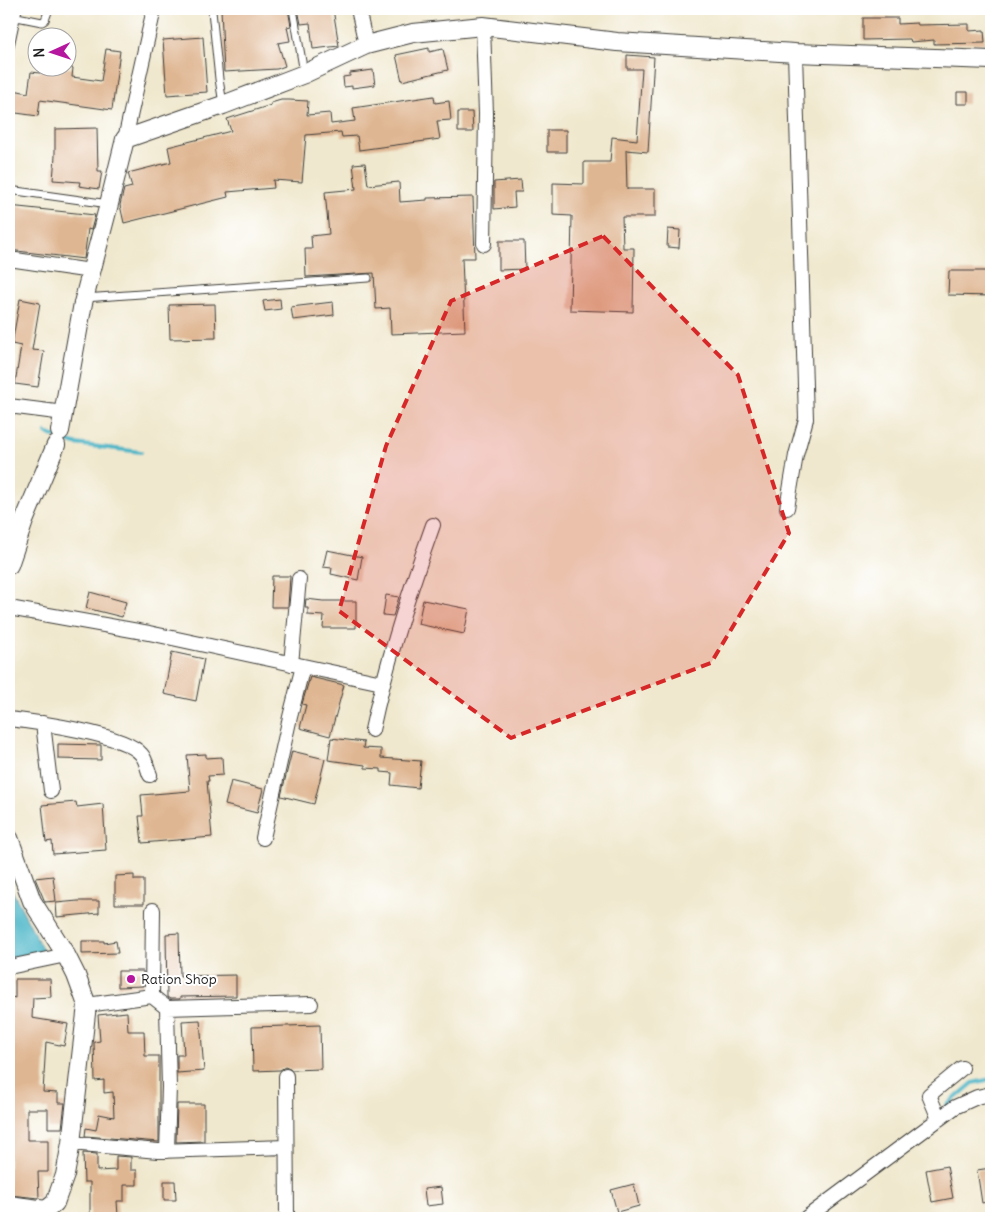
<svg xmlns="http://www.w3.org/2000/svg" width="1000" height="1227" font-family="Delius,sans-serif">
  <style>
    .water { fill: #4bb6c8; stroke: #346972 }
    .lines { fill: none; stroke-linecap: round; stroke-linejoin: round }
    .stream { stroke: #4bb6c8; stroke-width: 4 }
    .building { fill: #dfb692 }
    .service-casing { stroke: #3c3b37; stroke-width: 9 }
    .minor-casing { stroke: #3c3b37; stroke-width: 16 }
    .tertiary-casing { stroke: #3c3b37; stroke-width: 20 }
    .service { stroke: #fff; stroke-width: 7 }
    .minor { stroke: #fff; stroke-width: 14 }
    .tertiary { stroke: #fff; stroke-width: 18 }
    .marked { fill: #d62828; fill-opacity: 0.2; stroke: #d62828; stroke-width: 4; stroke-dasharray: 10 6; stroke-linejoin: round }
    .poi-dot { fill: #b5179e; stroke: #fff; stroke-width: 2 }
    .labels { text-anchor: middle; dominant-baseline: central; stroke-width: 4; stroke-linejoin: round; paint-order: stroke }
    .poi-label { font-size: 14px; fill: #1c1c1c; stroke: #fff; text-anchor: start }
  </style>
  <rect width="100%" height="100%" fill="#fff"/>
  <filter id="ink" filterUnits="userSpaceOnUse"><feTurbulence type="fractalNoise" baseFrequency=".02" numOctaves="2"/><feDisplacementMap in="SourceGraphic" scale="10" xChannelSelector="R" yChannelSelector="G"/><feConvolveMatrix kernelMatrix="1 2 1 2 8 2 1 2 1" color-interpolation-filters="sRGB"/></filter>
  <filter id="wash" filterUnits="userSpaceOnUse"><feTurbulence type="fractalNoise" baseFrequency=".0096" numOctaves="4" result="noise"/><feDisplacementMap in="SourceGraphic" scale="20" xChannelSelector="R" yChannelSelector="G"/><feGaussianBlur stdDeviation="1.12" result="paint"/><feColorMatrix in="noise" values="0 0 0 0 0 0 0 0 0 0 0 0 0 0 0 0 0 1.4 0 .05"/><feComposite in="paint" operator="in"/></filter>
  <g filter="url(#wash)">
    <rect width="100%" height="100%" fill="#f0e8ce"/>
    <path class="water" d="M 9,884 L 45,954 L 9,960 Z"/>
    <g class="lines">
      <path class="stream" d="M 46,433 L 75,444 L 141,452
        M 946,1106 L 973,1083 L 991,1079"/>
    </g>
    <g id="blocks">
      <path class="building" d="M 221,9 L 288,9 L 291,26 L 287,27 L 290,41 L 278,43 L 285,66 L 277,69 L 224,72 Z
        M 298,9 L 333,9 L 339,46 L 313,49 L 310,23 L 301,24 Z
        M 863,18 L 898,18 L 898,24 L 917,23 L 918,25 L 969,24 L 969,31 L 984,30 L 985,43 L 934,44 L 934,40 L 911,42 L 910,39 L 863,40 Z
        M 203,37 L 207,92 L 167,95 L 163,40 Z
        M 429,48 L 429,52 L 443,49 L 448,70 L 402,81 L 396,55 Z
        M 106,49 L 120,51 L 112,110 L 40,100 L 38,116 L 9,112 L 9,89 L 28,93 L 31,72 L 40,73 L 40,68 L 73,68 L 72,77 L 101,81 Z
        M 627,55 L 654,57 L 648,152 L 626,150 L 627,189 L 655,189 L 655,217 L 622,217 L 623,248 L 634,248 L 633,312 L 570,310 L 572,216 L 553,215 L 553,183 L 584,184 L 584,162 L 610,162 L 612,137 L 637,140 L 642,69 L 627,69 Z
        M 373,70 L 375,85 L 352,88 L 352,86 L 344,87 L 343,77 L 350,76 L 350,73 Z
        M 957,92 L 968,92 L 968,104 L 957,104 Z
        M 434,96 L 435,103 L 449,101 L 451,120 L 437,121 L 440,139 L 359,150 L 357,136 L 342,137 L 341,132 L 306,135 L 302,182 L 273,180 L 274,188 L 227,192 L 228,197 L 124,223 L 120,205 L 124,189 L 132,187 L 128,173 L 171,162 L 168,147 L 231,131 L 227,119 L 271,105 L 271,103 L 281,100 L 289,100 L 308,101 L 307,115 L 330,113 L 331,124 L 355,121 L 353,108 Z
        M 458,112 L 472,112 L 473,132 L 458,132 Z
        M 97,128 L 98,171 L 102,171 L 99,189 L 79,186 L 80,182 L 53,180 L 55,156 L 55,129 Z
        M 547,130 L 566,130 L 566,152 L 547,152 Z
        M 365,163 L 368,185 L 399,182 L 400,202 L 427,200 L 427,198 L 473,197 L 475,258 L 462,258 L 465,331 L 391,334 L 390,308 L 376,309 L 374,273 L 306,277 L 305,249 L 312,249 L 311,236 L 329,234 L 325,192 L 356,189 L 353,164 Z
        M 521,180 L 522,192 L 514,192 L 515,207 L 494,209 L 494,182 Z
        M 9,206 L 95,215 L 91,230 L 88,229 L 84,259 L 9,250 Z
        M 668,229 L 680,230 L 679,248 L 667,247 Z
        M 499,241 L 524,241 L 525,269 L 499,270 Z
        M 949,271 L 991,271 L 991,296 L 948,295 Z
        M 20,299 L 40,303 L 32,350 L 44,351 L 38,387 L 15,384 L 21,346 L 12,344 Z
        M 280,299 L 281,309 L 265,311 L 263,301 Z
        M 333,302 L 334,315 L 293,320 L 291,307 Z
        M 215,304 L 216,338 L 170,339 L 169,305 Z
        M 327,550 L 362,557 L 358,580 L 331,574 L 332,568 L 323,567 Z
        M 272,576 L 290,576 L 288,607 L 271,607 Z
        M 90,592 L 126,602 L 122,617 L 86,608 Z
        M 386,595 L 399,597 L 393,616 L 383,615 Z
        M 306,599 L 323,601 L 356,601 L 356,628 L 323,628 L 324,616 L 308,615 L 308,608 L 305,608 Z
        M 423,600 L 469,609 L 464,634 L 418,624 Z
        M 172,652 L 204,659 L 196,701 L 164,694 Z
        M 310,677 L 344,685 L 330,736 L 300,728 L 306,705 L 302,704 Z
        M 331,738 L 364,742 L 363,748 L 381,749 L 381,758 L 421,761 L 418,788 L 391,785 L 392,773 L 381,772 L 381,769 L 365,768 L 365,765 L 328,760 Z
        M 58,744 L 101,745 L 101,760 L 58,759 Z
        M 292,751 L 325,759 L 314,804 L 281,796 Z
        M 206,754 L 206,758 L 222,757 L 223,775 L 208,776 L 209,781 L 207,781 L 212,837 L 142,843 L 139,816 L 143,816 L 141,795 L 190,791 L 187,755 Z
        M 231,781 L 263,789 L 257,813 L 225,805 Z
        M 76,802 L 77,807 L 103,804 L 106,850 L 53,854 L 52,841 L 46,842 L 42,805 Z
        M 134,875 L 134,880 L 144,880 L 144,904 L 115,904 L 115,876 Z
        M 53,876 L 56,901 L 45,902 L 35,878 Z
        M 78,901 L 99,901 L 99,913 L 57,917 L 56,903 Z
        M 179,933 L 180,976 L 236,975 L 236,996 L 180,997 L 180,999 L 170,999 L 167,997 L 166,934 Z
        M 82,941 L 104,941 L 104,943 L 116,941 L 118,953 L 82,954 Z
        M 118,971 L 143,971 L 143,986 L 118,987 Z
        M 15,979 L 50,979 L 51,997 L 33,998 L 32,1018 L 68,1024 L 64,1046 L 46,1042 L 43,1092 L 58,1093 L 58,1103 L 65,1103 L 62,1128 L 48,1128 L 48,1109 L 27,1109 L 27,1140 L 48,1140 L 48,1172 L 38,1172 L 39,1198 L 9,1195 L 9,996 L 15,998 Z
        M 127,1012 L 128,1031 L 144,1031 L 145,1056 L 159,1056 L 159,1142 L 85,1136 L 86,1128 L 96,1130 L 99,1114 L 114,1117 L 113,1092 L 104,1093 L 104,1080 L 95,1081 L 94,1042 L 100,1041 L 98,1015 Z
        M 200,1020 L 204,1071 L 177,1073 L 177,1055 L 184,1055 L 182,1021 Z
        M 320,1025 L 321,1069 L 292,1070 L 285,1067 L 280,1070 L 253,1071 L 252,1027 Z
        M 177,1104 L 204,1104 L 204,1141 L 176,1142 Z
        M 83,1153 L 97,1154 L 97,1171 L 116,1170 L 116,1156 L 131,1157 L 131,1170 L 137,1170 L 137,1185 L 124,1185 L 124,1201 L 117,1201 L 118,1216 L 90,1216 L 90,1182 L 84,1182 Z
        M 947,1166 L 953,1198 L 932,1202 L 926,1170 Z
        M 991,1168 L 991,1201 L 982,1203 L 977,1170 Z
        M 164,1181 L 175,1181 L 176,1200 L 164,1200 Z
        M 634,1184 L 639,1206 L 617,1212 L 611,1190 Z
        M 441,1187 L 443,1204 L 426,1206 L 424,1189 Z"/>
    </g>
  </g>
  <g filter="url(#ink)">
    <use href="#blocks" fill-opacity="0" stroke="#3c3b37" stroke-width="1"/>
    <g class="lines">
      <defs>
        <path id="service" d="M 293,9 L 304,73
          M 212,11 L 219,79 L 223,104
          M 17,17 L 42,22 L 45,20 L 49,9
          M 9,51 L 18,9
          M 9,190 L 109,204
          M 84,298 L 368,278"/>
        <path id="minor" d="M 358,9 L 366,45
          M 483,26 L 486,114 L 484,244
          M 125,139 L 154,9
          M 9,259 L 91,271
          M 9,406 L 64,413
          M 787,508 L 796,455 L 806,419 L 795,53
          M 9,608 L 149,633 L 382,683
          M 291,664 L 299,579
          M 9,719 C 35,722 125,734 141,754 C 146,759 147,768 150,775
          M 43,723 L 51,791
          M 372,730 C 387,660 409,592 433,525
          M 263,838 L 290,717 L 303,666
          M 9,967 L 66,955
          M 152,996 L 153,910
          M 87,1005 L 152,996 L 167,1008 L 169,1087 L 167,1151
          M 167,1008 L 311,1004
          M 286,1076 L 287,1218
          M 939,1119 L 929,1095 L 962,1068
          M 71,1143 L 158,1151 L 286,1147
          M 806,1218 L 955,1107 L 977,1097 L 991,1094"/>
        <path id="tertiary" d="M 60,431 L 83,303 L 109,204 L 125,139 L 223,105 L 304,74 L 366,45 L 413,33 L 483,26 L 617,42 L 795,53 L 991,60
          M 9,565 L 24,521 L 56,445
          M 9,838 L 32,901 L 66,955 L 76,975 L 87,1005 L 71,1143 L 65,1175 L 55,1203 L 46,1210 L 9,1205"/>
      </defs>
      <use href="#service" class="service-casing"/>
      <use href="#minor" class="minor-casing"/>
      <use href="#tertiary" class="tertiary-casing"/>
      <use href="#service" class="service"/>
      <use href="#minor" class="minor"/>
      <use href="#tertiary" class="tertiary"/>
    </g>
  </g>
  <path class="marked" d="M 603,236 L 738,375 L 789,533 L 711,663 L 511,738 L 339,611 L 386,446 L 451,301 Z"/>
  <circle class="poi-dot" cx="131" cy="979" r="5"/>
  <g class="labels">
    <g class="poi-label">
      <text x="141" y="979">Ration Shop</text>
    </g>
  </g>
  <rect width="1000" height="1227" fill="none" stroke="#fff" stroke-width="30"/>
  <g transform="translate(52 52) rotate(267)"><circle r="24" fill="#ffffff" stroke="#a4a4a4"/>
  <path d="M0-4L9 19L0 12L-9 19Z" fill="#b5179e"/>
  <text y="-8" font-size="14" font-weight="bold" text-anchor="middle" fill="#1c1c1c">N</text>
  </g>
</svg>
